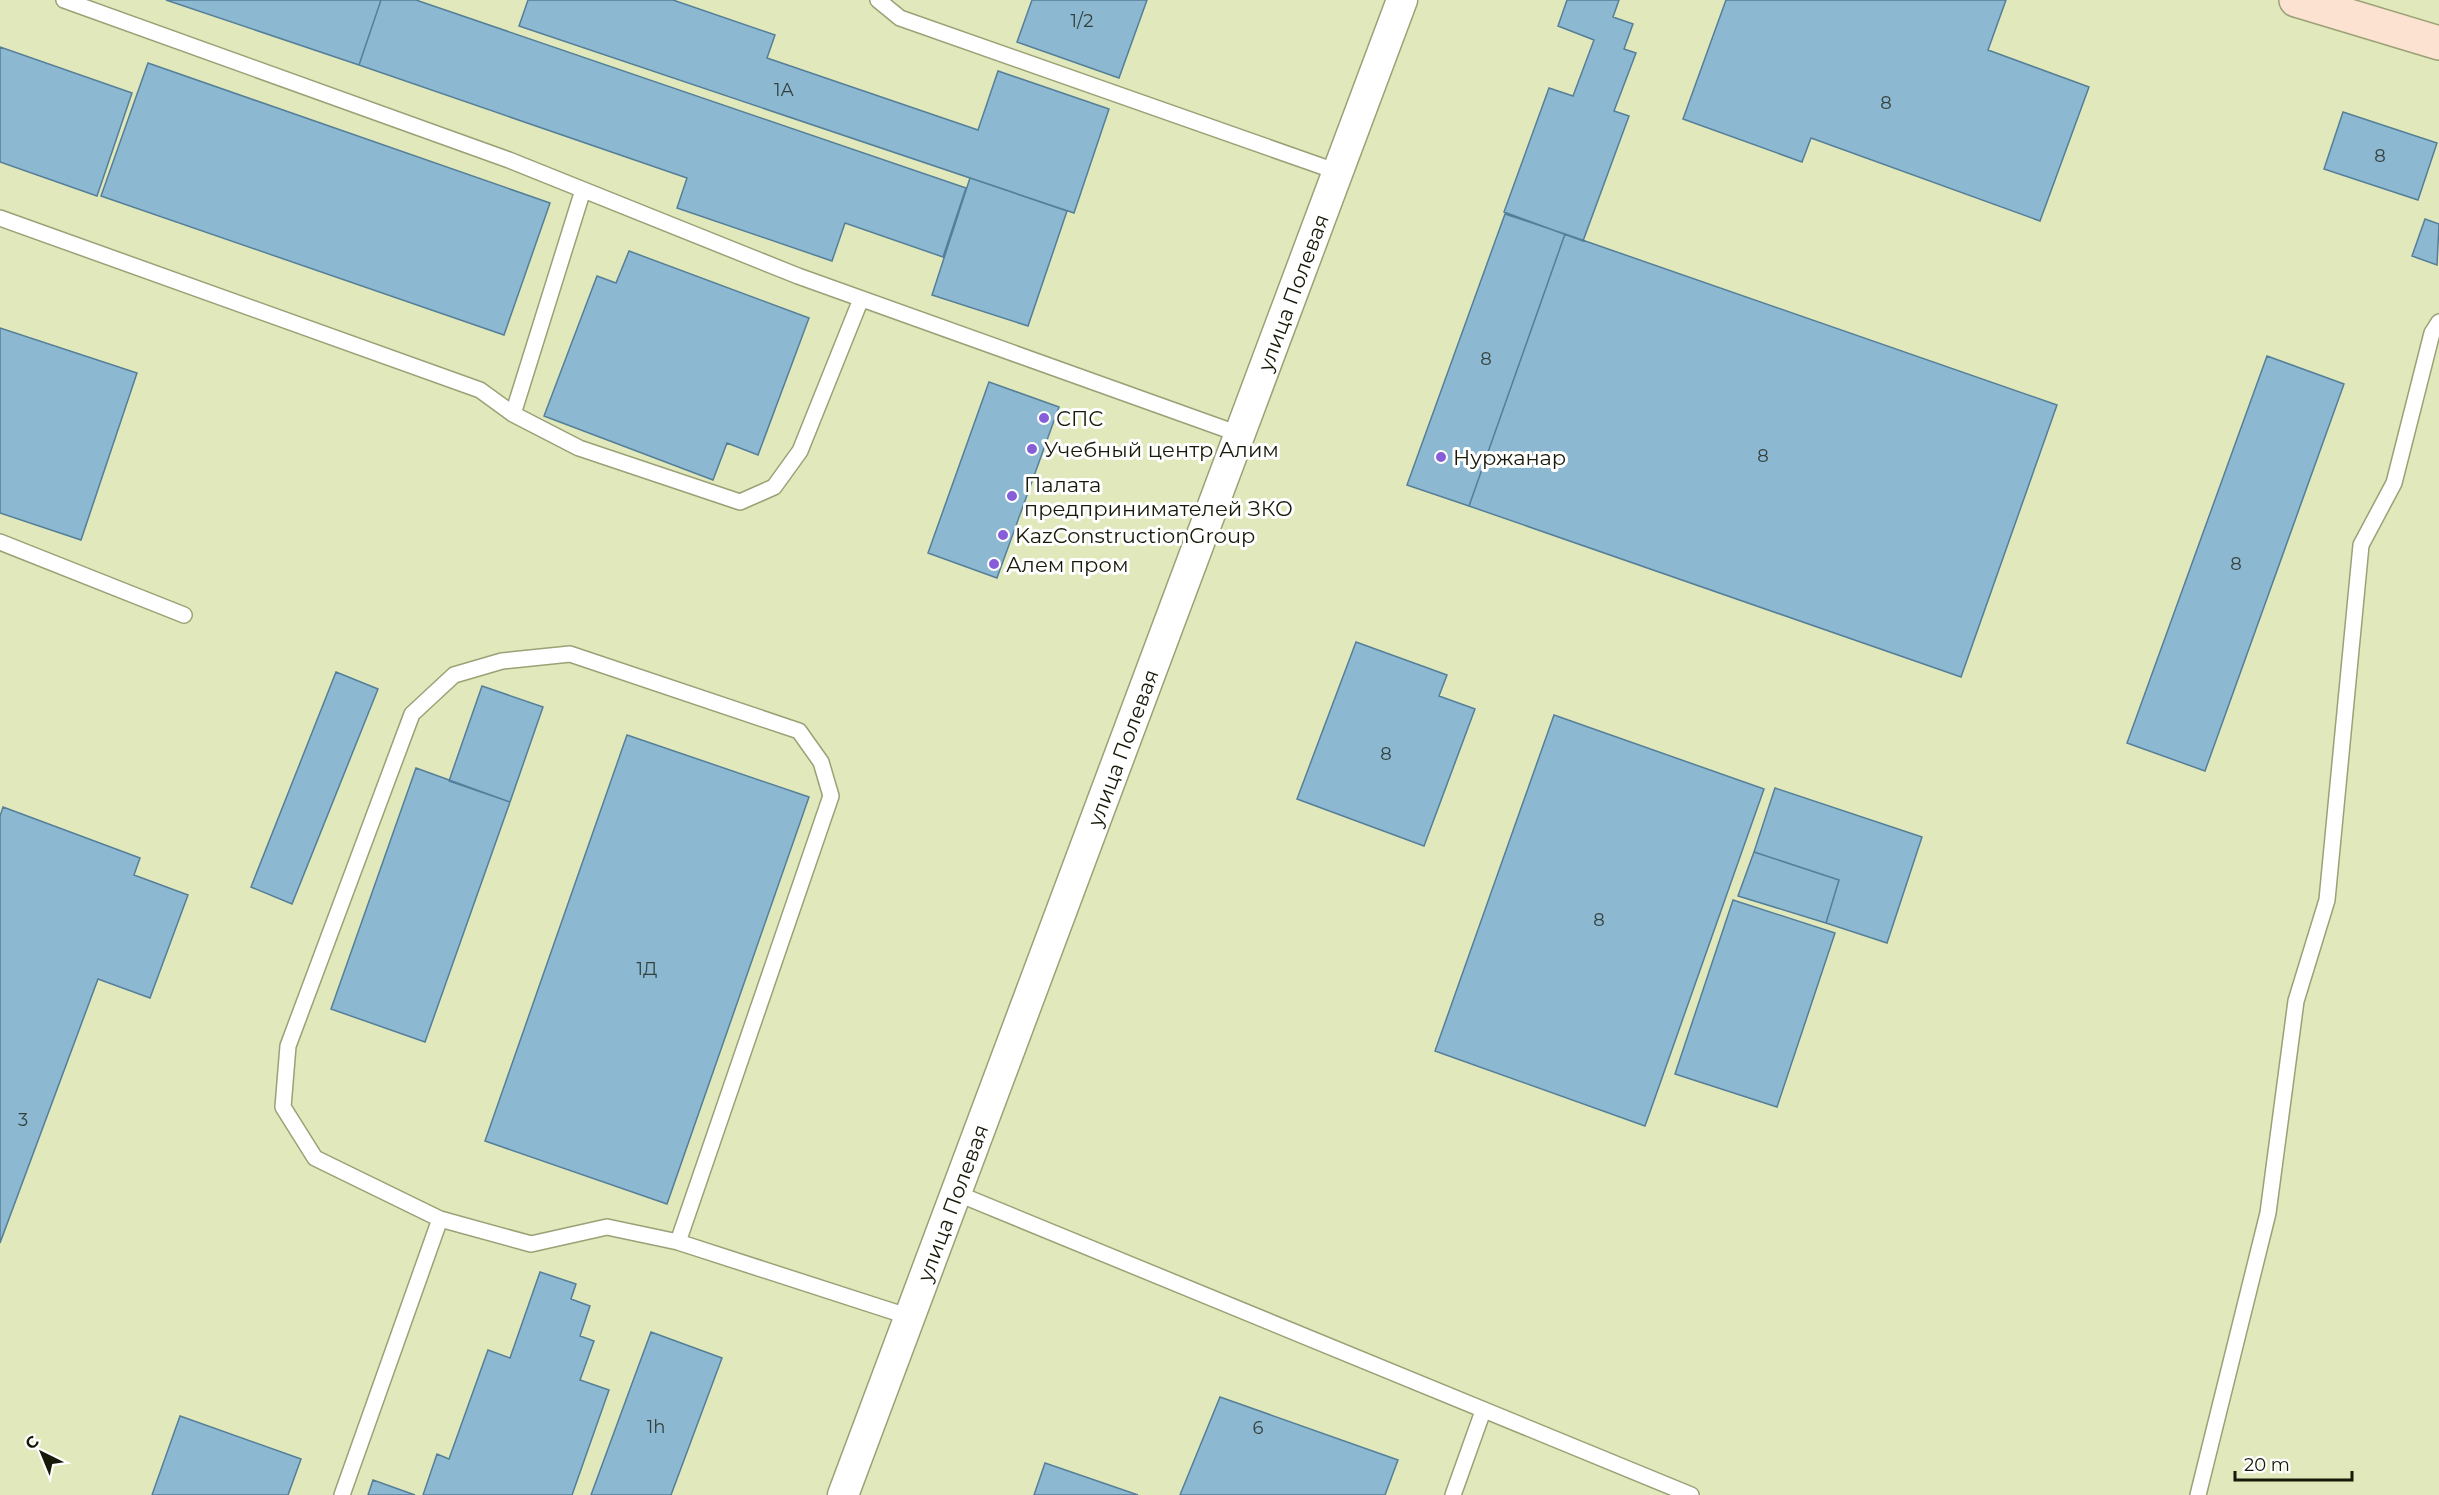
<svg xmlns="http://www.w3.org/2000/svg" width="2439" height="1495" font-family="Montserrat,sans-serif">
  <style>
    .building { fill: #8cb8d2; stroke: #557f98; stroke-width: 1.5 }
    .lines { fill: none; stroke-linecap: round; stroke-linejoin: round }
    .lane-casing { stroke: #9aa176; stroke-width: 18 }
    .street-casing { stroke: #9aa176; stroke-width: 33 }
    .secondary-casing { stroke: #9aa176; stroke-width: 36 }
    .lane { stroke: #fff; stroke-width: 15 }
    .street { stroke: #fff; stroke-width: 30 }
    .secondary { stroke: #fce2d0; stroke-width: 33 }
    .poi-dot { fill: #855ed8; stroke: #fff; stroke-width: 2 }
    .labels { text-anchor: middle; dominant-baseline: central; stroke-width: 6; stroke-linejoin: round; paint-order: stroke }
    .number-label { font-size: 18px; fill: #34413b }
    .street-label { font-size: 21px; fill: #171909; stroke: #fff }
    .poi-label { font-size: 21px; fill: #171909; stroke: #fff; text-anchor: start }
  </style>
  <rect width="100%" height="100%" fill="#e1e8bb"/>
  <path class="building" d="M 166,0 L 381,0 L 359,65 Z
    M 381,0 L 416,0 L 966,188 L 943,257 L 845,223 L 832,261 L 677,208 L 687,178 L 359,65 Z
    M 528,0 L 673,0 L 775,35 L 767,58 L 978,130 L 998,71 L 1109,109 L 1074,213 L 519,26 Z
    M 1032,0 L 1147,0 L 1119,78 L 1017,42 Z
    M 1567,0 L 1619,0 L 1613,17 L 1633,24 L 1624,49 L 1636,53 L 1614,111 L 1629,116 L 1583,241 L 1504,212 L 1549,88 L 1573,96 L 1594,40 L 1558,26 Z
    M 1726,0 L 2006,0 L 1988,50 L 2089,87 L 2040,221 L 1811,138 L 1802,162 L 1683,119 Z
    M 0,47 L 132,93 L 97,196 L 0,162 Z
    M 148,63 L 550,203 L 504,335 L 101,196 Z
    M 2343,112 L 2437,143 L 2418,200 L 2324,169 Z
    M 970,178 L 1067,211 L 1028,326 L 932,295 Z
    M 1505,214 L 1565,234 L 1469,506 L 1407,485 Z
    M 2425,219 L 2439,224 L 2437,265 L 2412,256 Z
    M 1565,234 L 2057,405 L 1961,677 L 1469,506 Z
    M 629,251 L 809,318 L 758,455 L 727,443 L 713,480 L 544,416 L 597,276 L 616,283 Z
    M 0,328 L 137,373 L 81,540 L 0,513 Z
    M 2267,356 L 2344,384 L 2205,771 L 2127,743 Z
    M 989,382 L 1059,407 L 997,578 L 928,553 Z
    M 1356,642 L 1447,675 L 1439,696 L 1475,709 L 1424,846 L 1297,799 Z
    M 336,672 L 378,689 L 292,904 L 251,887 Z
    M 482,686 L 543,707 L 510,802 L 449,781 Z
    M 1554,715 L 1764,789 L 1645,1126 L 1435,1051 Z
    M 627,735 L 809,797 L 667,1204 L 485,1141 Z
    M 416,768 L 510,802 L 425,1042 L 331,1009 Z
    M 1775,788 L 1922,837 L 1887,943 L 1826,923 L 1839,880 L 1754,852 Z
    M 3,807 L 140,858 L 134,875 L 188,895 L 150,998 L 98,979 L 0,1243 L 0,816 Z
    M 1754,852 L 1839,880 L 1826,923 L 1738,896 Z
    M 1733,900 L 1835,933 L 1777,1107 L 1675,1074 Z
    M 540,1272 L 576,1284 L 571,1299 L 590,1306 L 580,1336 L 594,1341 L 580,1380 L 609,1390 L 572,1495 L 423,1495 L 437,1454 L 449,1459 L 488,1350 L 510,1358 Z
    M 651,1332 L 722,1358 L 671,1495 L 591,1495 Z
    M 1220,1397 L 1398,1460 L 1385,1495 L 1180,1495 Z
    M 180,1416 L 301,1459 L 288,1495 L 152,1495 Z
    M 1045,1463 L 1138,1495 L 1034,1495 Z
    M 373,1480 L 415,1495 L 368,1495 Z"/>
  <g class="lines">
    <defs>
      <path id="lane" d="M 64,0 L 509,160 L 798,276 L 1239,434
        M 878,0 L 900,18 L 1338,172
        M 0,218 L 480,390 L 513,414 L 579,448 L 740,502 L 774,487 L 800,451 L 861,299
        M 513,414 L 583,190
        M 0,542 L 184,615
        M 956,1193 L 1691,1495
        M 678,1242 L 831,796 L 821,762 L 799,731 L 570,654 L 502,661 L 454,675 L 412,714 L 288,1046 L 283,1107 L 315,1158 L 440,1219 L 531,1244 L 607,1227 L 678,1242 L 910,1317
        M 342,1495 L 440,1219
        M 1453,1495 L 1483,1411
        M 2198,1495 L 2268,1213 L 2296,1001 L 2327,900 L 2361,545 L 2394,483 L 2432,333 L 2439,322"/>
      <g id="street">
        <path id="s1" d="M 843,1495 L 1402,0"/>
      </g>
      <path id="secondary" d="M 2296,0 L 2439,43"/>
    </defs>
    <use href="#lane" class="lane-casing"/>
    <use href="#street" class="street-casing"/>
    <use href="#secondary" class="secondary-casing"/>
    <use href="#lane" class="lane"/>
    <use href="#street" class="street"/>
    <use href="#secondary" class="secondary"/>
  </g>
  <g class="poi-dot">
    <circle cx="1044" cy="418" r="6"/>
    <circle cx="1032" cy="449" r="6"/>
    <circle cx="1441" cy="457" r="6"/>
    <circle cx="1012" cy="496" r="6"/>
    <circle cx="1003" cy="535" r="6"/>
    <circle cx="994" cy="564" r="6"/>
  </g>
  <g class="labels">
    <g class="number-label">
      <text x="1082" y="21">1/2</text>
      <text x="784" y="90">1А</text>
      <text x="1886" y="103">8</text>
      <text x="2380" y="156">8</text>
      <text x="1486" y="359">8</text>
      <text x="1763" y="456">8</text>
      <text x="2236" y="564">8</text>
      <text x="1386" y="754">8</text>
      <text x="1599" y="920">8</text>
      <text x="647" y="969">1Д</text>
      <text x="23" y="1120">3</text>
      <text x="656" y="1427">1h</text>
      <text x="1258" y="1428">6</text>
    </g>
    <g class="street-label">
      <text stroke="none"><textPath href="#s1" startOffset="1284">улица Полевая</textPath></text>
      <text stroke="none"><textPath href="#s1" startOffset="798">улица Полевая</textPath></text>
      <text stroke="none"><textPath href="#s1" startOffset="312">улица Полевая</textPath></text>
    </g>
    <g class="poi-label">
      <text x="1056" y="418">СПС</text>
      <text x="1044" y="449">Учебный центр Алим</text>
      <text x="1453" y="457">Нуржанар</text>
      <text x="1024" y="484">Палата<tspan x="1024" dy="24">предпринимателей ЗКО</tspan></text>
      <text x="1015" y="535">KazConstructionGroup</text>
      <text x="1006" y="564">Алем пром</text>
    </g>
  </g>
  <g transform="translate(42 1453) rotate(317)" stroke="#ffffff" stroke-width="4.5" paint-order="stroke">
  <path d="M0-4.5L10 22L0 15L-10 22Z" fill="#171909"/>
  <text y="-9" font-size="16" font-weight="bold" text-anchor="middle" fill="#171909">С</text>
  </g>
  <path d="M2235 1471v9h117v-9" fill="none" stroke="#171909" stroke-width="3"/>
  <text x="2244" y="1471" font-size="18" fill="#171909" stroke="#ffffff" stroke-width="4.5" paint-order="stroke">20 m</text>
</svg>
